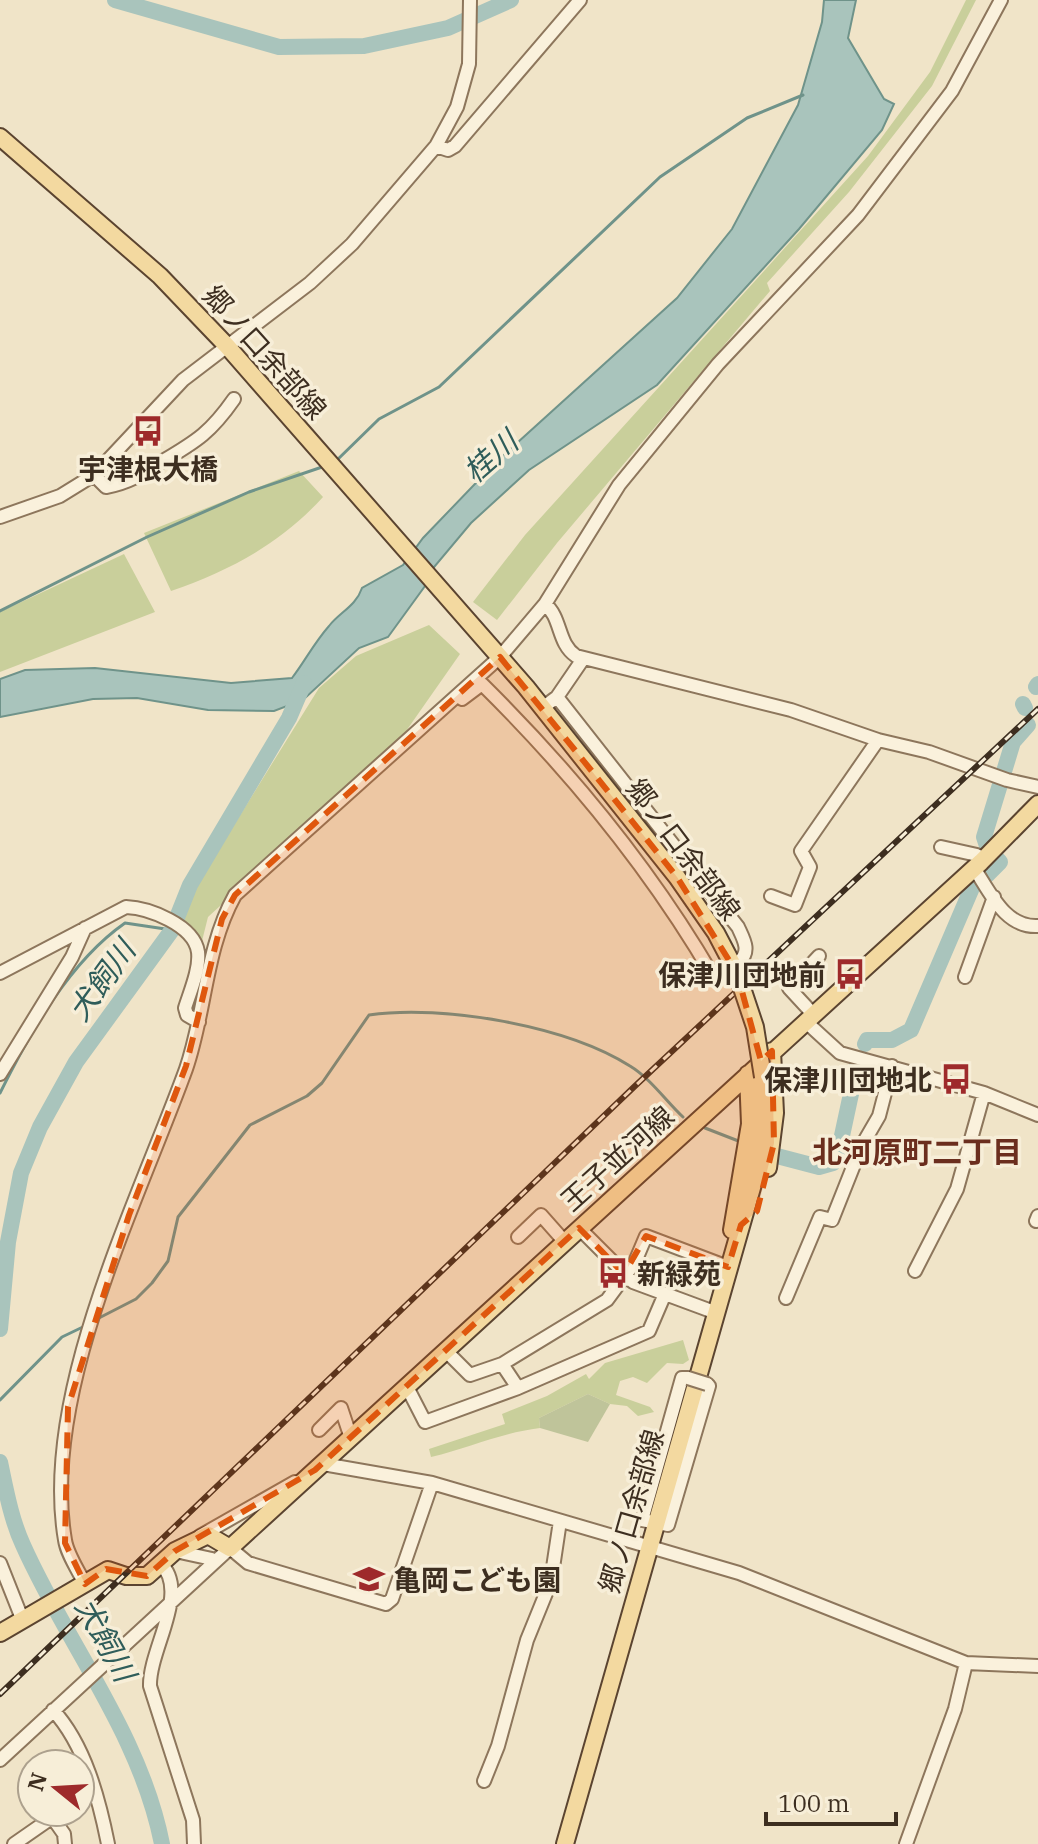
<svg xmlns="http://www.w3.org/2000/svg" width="1038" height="1844" font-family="'IBM Plex Serif','Noto Sans JP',serif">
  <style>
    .green { fill: #c9cf9b }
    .cemetery { fill: #bfc49a }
    .water { fill: #a9c4bc; stroke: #6f938a; stroke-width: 2 }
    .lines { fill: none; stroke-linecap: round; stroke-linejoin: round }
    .stream { stroke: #6f938a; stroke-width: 3 }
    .river { stroke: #a9c4bc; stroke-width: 16 }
    .minor-casing { stroke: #8d765c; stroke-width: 16 }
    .major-casing { stroke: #5b4430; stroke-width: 20 }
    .minor { stroke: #faf1dc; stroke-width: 12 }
    .major { stroke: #f3d9a0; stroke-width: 16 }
    .rail-casing { stroke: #3d2e20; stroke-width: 6 }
    .rail { stroke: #f7eed8; stroke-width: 3; stroke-dasharray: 9; stroke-linecap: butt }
    .minor-bridge-casing { stroke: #8d765c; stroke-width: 16; stroke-linecap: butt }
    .major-bridge-casing { stroke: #5b4430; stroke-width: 20; stroke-linecap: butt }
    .minor-bridge { stroke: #faf1dc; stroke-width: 12 }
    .major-bridge { stroke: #f3d9a0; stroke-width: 16 }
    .marked { fill: #df570d; fill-opacity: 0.2; stroke: #df570d; stroke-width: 6; stroke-dasharray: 16 10; stroke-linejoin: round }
    .labels { text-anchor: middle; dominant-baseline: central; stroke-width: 7; stroke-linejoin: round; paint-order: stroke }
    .street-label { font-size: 28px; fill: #3d2e20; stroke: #f7eed8 }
    .poi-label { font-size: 28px; font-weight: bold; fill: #3d2e20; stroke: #f7eed8; text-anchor: end }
    .water-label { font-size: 30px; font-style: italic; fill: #2f5d5a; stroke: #f7eed8 }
    .neighbourhood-label { font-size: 30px; font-weight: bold; fill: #6b2e1e; stroke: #f7eed8 }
  </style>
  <rect width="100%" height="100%" fill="#f0e4c8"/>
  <path class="green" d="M 966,0 L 976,0 L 932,86 L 849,192 L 767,283 L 770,291 L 557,543 L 497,620 L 473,602 L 525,535 L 868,156 L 930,72 Z
    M 299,471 L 323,497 C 280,544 231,570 171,591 L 144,533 Z
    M 124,554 L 155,612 L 0,672 L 0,612 Z
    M 429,625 L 460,654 L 397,744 L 208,917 L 201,945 L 182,924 L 188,899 L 319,688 L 356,656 Z
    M 683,1340 L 689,1360 L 683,1364 L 667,1363 L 647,1383 L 633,1377 L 620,1381 L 616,1395 L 650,1407 L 654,1412 L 638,1416 L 627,1406 L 610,1404 L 588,1394 L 539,1418 L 540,1428 C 500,1433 469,1448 431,1457 L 429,1449 L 505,1424 L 502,1414 L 547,1396 L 586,1374 L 589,1379 L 605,1363 Z"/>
  <path class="cemetery" d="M 588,1394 L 610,1404 L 588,1442 L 540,1428 L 539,1418 Z"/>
  <path class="water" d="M 824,0 L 856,0 L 848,38 L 884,99 L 894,104 L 882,130 L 799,229 L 657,385 L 529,470 L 471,523 L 424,579 L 425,586 L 388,637 L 359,648 L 303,700 L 274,711 L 208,710 L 137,698 L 93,699 L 0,717 L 0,679 L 25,670 L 95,668 L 231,683 L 292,678 C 305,661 314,643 329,626 C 340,612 356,606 362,588 L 403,565 L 423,538 L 496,462 L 677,298 L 732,229 L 798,105 L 822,22 Z"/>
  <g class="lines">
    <path class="stream" d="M 335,462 L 379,419 L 439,387 L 660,177 L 747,118 L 803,95
      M 0,611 L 147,537 L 249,492 L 325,466
      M 0,1093 C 30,1033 69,962 125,923 L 172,930
      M 705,1128 L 741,1142
      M 97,1319 L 136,1299 L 152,1283 L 168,1261 L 178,1217 L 250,1125 L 307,1096 L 322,1083 L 369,1015 C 443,1004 567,1026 630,1066 C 650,1078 666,1101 683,1117
      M 0,1400 L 62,1337 L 87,1325"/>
    <path class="river" d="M 115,0 L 279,47 L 364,46 L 448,28 L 511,0
      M 1036,687 L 1038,684
      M 1023,704 L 1025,708
      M 987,875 L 1000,862 L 988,849 L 984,837 L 1013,742 L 1028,725
      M 865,1044 L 867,1040 L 892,1040 L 911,1030 L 974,883
      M 777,1156 L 819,1167 L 833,1163 L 840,1145 L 857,1066
      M 0,1329 L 8,1242 L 21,1173 L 40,1127 L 76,1062 L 172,930 L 190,885 L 289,718 L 304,683
      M 0,1462 C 6,1490 11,1519 23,1545 C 68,1646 140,1733 162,1844"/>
    <defs>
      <path id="minor" d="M 436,146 L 448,150 L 455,146 L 580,0
        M 94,475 L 106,487 C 129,483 144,473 163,461 C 197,441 211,432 234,399
        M 0,517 L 60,496 L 94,475 L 183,380 L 310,283 L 352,244 L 436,146 L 457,107 L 469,64 L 470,0
        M 545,604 C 562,618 557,643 576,656 L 791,710 L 878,740 L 929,752 L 1007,780 L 1038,787
        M 557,697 L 738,927 C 744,940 751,951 739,962
        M 462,699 L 482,684 C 569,770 651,870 713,976 L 725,976
        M 549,703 L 557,697 L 583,659
        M 941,847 L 977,855 L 981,862
        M 974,868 C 990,892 1005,928 1038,926
        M 771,896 L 795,905 L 810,867 L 801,851 L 878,740
        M 0,973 L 126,907 C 149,908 194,925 198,952 C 200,969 190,992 185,1008 L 187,1015 L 199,1022
        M 965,977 L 994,897
        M 813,1014 L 789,988 L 819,956
        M 805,1021 L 840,1053 L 984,1093 L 1038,1115
        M 0,1074 L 72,957 L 85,928
        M 1036,1221 L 1038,1216
        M 579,1228 L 633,1282 L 714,1312
        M 518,1237 L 541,1215 L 564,1241
        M 915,1271 L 957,1189 L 984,1093
        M 786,1298 L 820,1217 L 832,1220 L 861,1147 L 879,1116 L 892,1066
        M 446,1351 L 470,1375 L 502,1364 L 518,1388 L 649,1331 L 664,1296
        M 502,1364 L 607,1300 L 635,1262 L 646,1236 L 728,1267
        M 688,1378 L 682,1378 L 642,1520 L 668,1525 L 709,1386 L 707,1384
        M 407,1387 L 425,1422 L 518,1388
        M 319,1430 L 341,1408 L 351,1438
        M 323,1464 L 432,1483 L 739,1573 L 966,1663 L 1038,1666
        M 200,1536 L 295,1482
        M 175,1551 L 212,1559
        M 0,1563 L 23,1621
        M 160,1563 C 191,1591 149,1649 150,1686 L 193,1820 L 194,1844
        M 85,1584 C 78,1570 67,1554 65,1540 C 40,1395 137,1204 186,1069 C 206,1011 205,949 235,895 L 500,657 L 545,604 L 619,485 L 718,364 L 858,215 L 952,91 L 1001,0
        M 53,1710 C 85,1745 99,1799 108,1844
        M 0,1760 L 230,1548 L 248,1563 L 386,1604 L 392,1599 L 432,1483
        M 484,1781 L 498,1746 L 527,1640 L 551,1581 L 560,1521
        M 80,1798 L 94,1788
        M 52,1817 L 64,1834 L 65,1844
        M 14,1844 L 60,1812
        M 906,1844 L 955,1709 L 966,1663"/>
      <path id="major" d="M 0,137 L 160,276 L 227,346 L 526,687 L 677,877 L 716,933 L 737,973
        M 768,1168 L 775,1113 L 772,1051
        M 732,1230 L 750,1124 L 748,1074
        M 0,1633 L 108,1570 L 126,1576 L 147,1576 L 175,1551 L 208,1535 L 230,1548 L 981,862 L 1038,804
        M 565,1844 L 759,1163 L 763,1133 L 763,1077"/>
    </defs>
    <use href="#minor" class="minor-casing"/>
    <use href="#major" class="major-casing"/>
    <use href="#minor" class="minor"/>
    <use href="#major" class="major"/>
    <defs>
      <path id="rail" d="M 0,1694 L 635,1086 L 1038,709"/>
    </defs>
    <use href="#rail" class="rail-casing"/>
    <use href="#rail" class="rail"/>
    <defs>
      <path id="minor-bridge" d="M 688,1378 L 707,1384"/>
      <path id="major-bridge" d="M 737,973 L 755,1027 L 763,1077"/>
    </defs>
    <use href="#minor-bridge" class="minor-bridge-casing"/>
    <use href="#major-bridge" class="major-bridge-casing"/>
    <use href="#minor-bridge" class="minor-bridge"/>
    <use href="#major-bridge" class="major-bridge"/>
  </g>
  <path class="marked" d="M 500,657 L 677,877 L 737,973 L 761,1061 L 772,1051 L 774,1143 L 757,1211 L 741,1225 L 728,1267 L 646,1236 L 624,1274 L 579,1228 L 315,1470 L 175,1551 L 147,1576 L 106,1569 L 85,1584 L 65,1543 L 68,1407 L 129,1215 L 186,1066 L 222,919 L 235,895 Z"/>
  <defs>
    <symbol id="bus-bare" viewBox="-9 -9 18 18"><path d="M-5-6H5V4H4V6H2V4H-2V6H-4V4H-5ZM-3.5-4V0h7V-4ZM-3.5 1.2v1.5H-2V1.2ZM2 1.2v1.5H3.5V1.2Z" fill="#9e2a2b" stroke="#f7eed8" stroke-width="2.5" paint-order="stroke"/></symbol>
    <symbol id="school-bare" viewBox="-9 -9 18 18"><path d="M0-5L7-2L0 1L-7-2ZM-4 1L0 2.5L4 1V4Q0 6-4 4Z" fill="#9e2a2b" stroke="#f7eed8" stroke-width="2.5" paint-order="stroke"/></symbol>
  </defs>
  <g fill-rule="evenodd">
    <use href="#bus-bare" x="126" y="409" width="44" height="44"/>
    <use href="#bus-bare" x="828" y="952" width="44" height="44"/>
    <use href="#bus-bare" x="934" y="1057" width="44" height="44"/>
    <use href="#bus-bare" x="591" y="1251" width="44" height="44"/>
    <use href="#school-bare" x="347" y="1557" width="44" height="44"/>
  </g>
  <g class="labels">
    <g class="street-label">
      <text transform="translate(265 352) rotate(48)">郷ノ口余部線</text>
      <text transform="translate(684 849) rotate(53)">郷ノ口余部線</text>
      <text transform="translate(617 1158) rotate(-42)">王子並河線</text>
      <text transform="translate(631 1511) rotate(-74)">郷ノ口余部線</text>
    </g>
    <g class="poi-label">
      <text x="148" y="468" text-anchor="middle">宇津根大橋</text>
      <text x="826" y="974">保津川団地前</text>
      <text x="932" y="1079">保津川団地北</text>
      <text x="637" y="1273" text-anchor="start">新緑苑</text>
      <text x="393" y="1579" text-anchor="start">亀岡こども園</text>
    </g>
    <g class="water-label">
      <text transform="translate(490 456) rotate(-41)">桂川</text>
      <text transform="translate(101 980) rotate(-54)">犬飼川</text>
      <text transform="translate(106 1639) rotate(61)">犬飼川</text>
    </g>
    <g class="neighbourhood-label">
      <text x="917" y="1151">北河原町二丁目</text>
    </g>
  </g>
  <g transform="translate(56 1788) rotate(288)"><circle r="38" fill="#f7eed8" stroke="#ada18e" stroke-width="2"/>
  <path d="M0-6L14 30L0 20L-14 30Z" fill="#9e2a2b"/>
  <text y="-12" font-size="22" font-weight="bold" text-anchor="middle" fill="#3d2e20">N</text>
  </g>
  <path d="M766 1812v12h130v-12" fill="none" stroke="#3d2e20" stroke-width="4"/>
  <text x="778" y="1812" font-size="24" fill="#3d2e20" stroke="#f7eed8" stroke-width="6" paint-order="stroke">100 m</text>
</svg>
